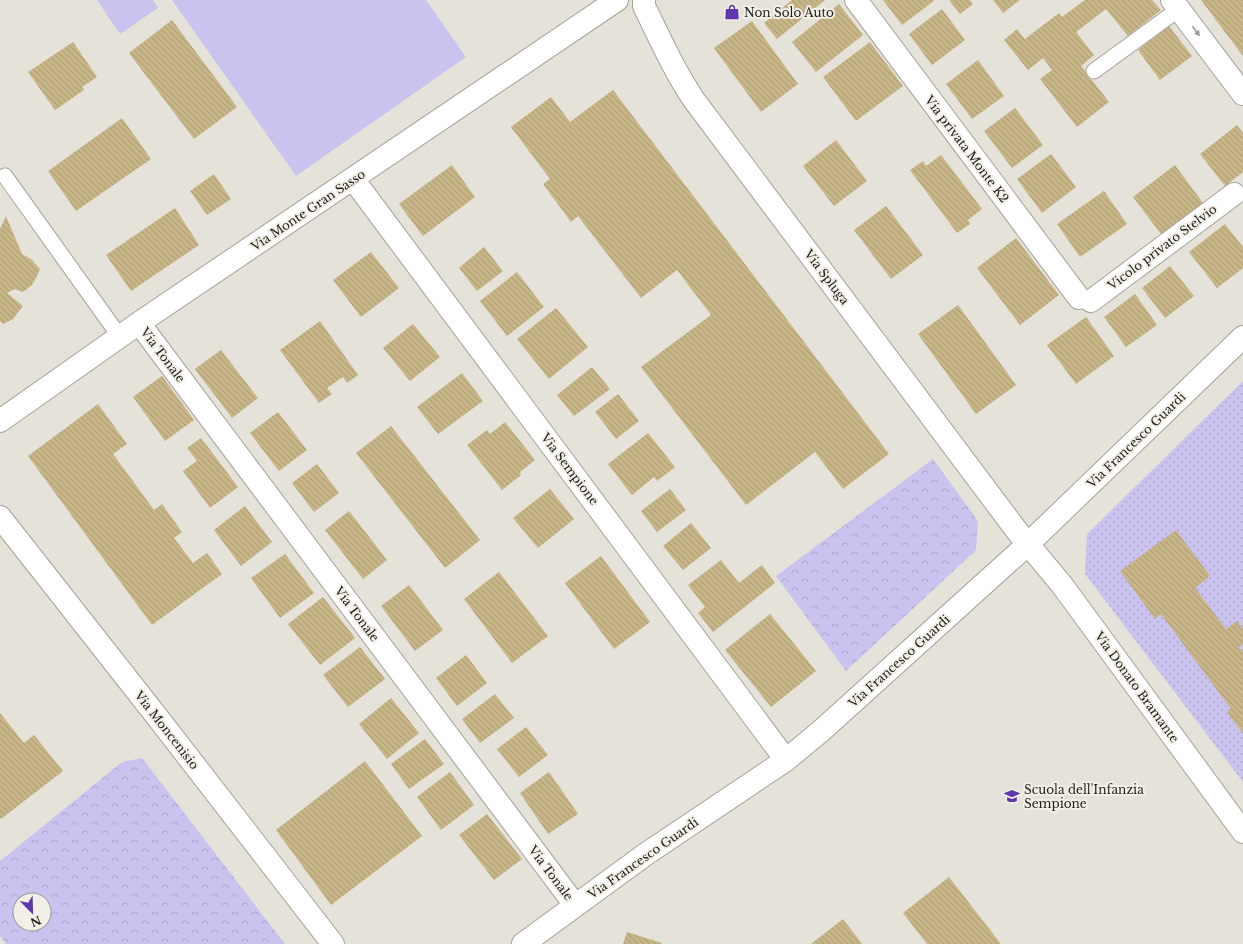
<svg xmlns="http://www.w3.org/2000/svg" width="1243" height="944" font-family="'Libre Baskerville',serif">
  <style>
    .grass { fill: url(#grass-dots) }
    .park { fill: url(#park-crowns); fill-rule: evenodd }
    .pitch { fill: #cbc3ef }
    .building { fill: url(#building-back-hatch) }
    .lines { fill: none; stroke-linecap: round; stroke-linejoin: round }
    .lane-casing { stroke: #a5a29a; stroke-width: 17 }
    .street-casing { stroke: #a5a29a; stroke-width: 24 }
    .lane { stroke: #fff; stroke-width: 15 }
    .street { stroke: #fff; stroke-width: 22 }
    .oneway { fill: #9a9a98 }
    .labels { text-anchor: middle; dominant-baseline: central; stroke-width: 4; stroke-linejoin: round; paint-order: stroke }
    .poi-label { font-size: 12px; fill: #1f1e1b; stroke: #f2efe6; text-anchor: start }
    .street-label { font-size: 12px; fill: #1f1e1b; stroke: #f2efe6 }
  </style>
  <defs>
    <pattern id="grass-dots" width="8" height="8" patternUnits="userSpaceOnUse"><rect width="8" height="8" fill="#cbc3ef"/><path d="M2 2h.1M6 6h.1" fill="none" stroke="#aea7cc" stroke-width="1.8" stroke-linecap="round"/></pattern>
    <pattern id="park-crowns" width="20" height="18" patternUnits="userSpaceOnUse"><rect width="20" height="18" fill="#cbc3ef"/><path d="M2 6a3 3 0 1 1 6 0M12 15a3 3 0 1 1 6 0" fill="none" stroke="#aea7cc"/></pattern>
    <pattern id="building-back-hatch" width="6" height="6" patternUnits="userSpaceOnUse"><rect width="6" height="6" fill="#c7b587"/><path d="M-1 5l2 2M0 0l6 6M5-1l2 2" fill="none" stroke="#aa9b74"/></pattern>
  </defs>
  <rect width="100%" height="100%" fill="#e5e2d9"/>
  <path class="grass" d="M 1243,381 L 1243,782 L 1085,574 L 1087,534 Z"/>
  <path class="park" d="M 933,459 L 978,521 L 976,550 L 846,671 L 776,576 Z
    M 142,758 L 285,944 L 6,944 L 0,936 L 0,861 L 122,762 ZM 20,900 L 44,900 L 44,924 L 20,924 Z"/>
  <path class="pitch" d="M 97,0 L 153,0 L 158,8 L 120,34 Z
    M 172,0 L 426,0 L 466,57 L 296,176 Z"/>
  <path class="building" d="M 792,0 L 825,0 L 777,39 L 764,23 Z
    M 883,0 L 935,0 L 902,25 Z
    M 949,0 L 970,0 L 973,4 L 960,14 Z
    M 993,0 L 1020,0 L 1003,13 Z
    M 1085,0 L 1152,0 L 1161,10 L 1128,36 L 1106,9 L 1076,32 L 1094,55 L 1081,66 L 1109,102 L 1077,127 L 1040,79 L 1052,70 L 1043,58 L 1028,70 L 1004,40 L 1017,29 L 1025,39 L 1059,13 L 1062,17 Z
    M 1201,0 L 1243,0 L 1243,56 Z
    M 839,4 L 863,35 L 816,72 L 792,42 Z
    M 942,9 L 965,40 L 932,65 L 909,34 Z
    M 172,20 L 237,107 L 194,139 L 129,53 Z
    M 752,21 L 798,84 L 761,112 L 714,48 Z
    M 1169,26 L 1192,56 L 1160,80 L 1138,50 Z
    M 73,42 L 97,77 L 82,87 L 84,90 L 55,110 L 28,72 Z
    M 870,42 L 903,86 L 856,121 L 823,77 Z
    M 978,60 L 1004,96 L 972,119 L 946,84 Z
    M 613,90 L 889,454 L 843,489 L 815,452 L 746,505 L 641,367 L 711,315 L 677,270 L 641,298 L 578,216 L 571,222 L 543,184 L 550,179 L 511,127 L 551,97 L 570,122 Z
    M 1015,108 L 1043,145 L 1012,168 L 984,131 Z
    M 122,118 L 151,159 L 76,211 L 48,171 Z
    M 1237,125 L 1243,133 L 1243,172 L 1225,186 L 1200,154 Z
    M 836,140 L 867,181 L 834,206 L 803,166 Z
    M 1051,154 L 1076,187 L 1042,213 L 1017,179 Z
    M 941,155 L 982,209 L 968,220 L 970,224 L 957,233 L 910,170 L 923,161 L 926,166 Z
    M 452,165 L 475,197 L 423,236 L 399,204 Z
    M 1175,165 L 1203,203 L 1161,234 L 1133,197 Z
    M 214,174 L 231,199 L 207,215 L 190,191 Z
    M 1104,191 L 1127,224 L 1080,257 L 1057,224 Z
    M 886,206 L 923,255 L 891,279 L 854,230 Z
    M 175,208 L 199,245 L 131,291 L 106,255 Z
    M 6,216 L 22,254 L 31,259 L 40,269 L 36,278 L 32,285 L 23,292 L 15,289 L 7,293 L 23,306 L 13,319 L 3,324 L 0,321 L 0,229 Z
    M 1225,224 L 1243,247 L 1243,268 L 1217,288 L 1189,252 Z
    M 1016,238 L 1059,295 L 1020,325 L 977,268 Z
    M 484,247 L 503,271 L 477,291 L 459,268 Z
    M 371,252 L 399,288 L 361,317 L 333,280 Z
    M 1170,266 L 1194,296 L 1165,318 L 1142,288 Z
    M 517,272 L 544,307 L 507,336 L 480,301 Z
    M 1135,294 L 1157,325 L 1126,347 L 1104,317 Z
    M 958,305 L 1016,385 L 976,414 L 918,334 Z
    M 556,308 L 588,347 L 549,379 L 517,339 Z
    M 1086,317 L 1114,356 L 1076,384 L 1047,345 Z
    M 320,321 L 358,375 L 347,383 L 343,377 L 327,388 L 332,394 L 319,403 L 280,350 Z
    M 413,324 L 440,357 L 410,381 L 383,348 Z
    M 221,350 L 258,398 L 232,418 L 195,369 Z
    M 592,367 L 610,389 L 574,416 L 557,395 Z
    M 462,373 L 483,401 L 438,434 L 417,407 Z
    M 162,376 L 194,420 L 165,441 L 133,397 Z
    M 618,394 L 639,421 L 616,439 L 595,412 Z
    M 98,404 L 127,444 L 113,454 L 154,510 L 162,504 L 182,532 L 174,538 L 193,563 L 207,553 L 222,574 L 152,625 L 28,456 Z
    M 278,412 L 307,450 L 279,471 L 250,433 Z
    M 505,422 L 535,460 L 520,472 L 521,475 L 502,490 L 467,445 L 487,430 L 490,434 Z
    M 391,426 L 480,540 L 445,568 L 356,453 Z
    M 648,433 L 675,467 L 657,481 L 654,477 L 632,495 L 608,464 Z
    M 201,438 L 238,487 L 210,508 L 183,471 L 197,461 L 187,448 Z
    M 317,464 L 339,493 L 314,512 L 292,483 Z
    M 550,489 L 574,519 L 538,548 L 513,518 Z
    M 670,489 L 686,510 L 657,532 L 641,511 Z
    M 245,506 L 272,542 L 241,566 L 214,530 Z
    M 349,511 L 387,560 L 363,579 L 325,530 Z
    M 691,523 L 711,548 L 683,570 L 663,546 Z
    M 1176,530 L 1210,576 L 1195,588 L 1226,629 L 1237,621 L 1243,629 L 1243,644 L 1239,647 L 1243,652 L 1243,734 L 1227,712 L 1231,709 L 1161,614 L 1155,619 L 1120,571 Z
    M 285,554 L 314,593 L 280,618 L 251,578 Z
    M 601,556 L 650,622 L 614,649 L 565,583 Z
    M 721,560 L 739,583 L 762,565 L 775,583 L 713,632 L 698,613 L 705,607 L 688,585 Z
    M 499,572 L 548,636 L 512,663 L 464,599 Z
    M 409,585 L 443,630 L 415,651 L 381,606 Z
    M 323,597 L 355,638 L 320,665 L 288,624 Z
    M 770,614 L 816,671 L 771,707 L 725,650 Z
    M 360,647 L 385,679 L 348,707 L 323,675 Z
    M 466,655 L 487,683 L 457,706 L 436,678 Z
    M 495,694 L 514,718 L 480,743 L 462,719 Z
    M 391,698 L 419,733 L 387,759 L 359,724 Z
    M 0,713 L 24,743 L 34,735 L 63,771 L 1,819 L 0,817 Z
    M 526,727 L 548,755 L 519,777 L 497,749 Z
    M 425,739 L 444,764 L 409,789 L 391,764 Z
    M 365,761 L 422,836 L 331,905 L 276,830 Z
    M 450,772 L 474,805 L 441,830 L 417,797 Z
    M 549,772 L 578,814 L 548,834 L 520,793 Z
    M 487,814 L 522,859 L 494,880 L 459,835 Z
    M 949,877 L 1001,944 L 927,944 L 903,913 Z
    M 843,919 L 862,944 L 811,944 Z
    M 627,932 L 662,943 L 661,944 L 623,944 Z"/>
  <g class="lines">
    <defs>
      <path id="lane" d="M 1094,71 L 1179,9
        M 5,176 L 120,337"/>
      <path id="street" d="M 644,0 L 644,6 C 660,39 674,70 694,100 L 1017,531 L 1062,585 L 1243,832
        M 856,0 L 1079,298
        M 1172,0 L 1243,94
        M 353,179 L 786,760
        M 1091,301 L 1234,194
        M 139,323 L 575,905
        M 0,421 L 139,323 L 617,0
        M 0,517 L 158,718 L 333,944
        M 523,944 L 646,854 L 786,760 L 821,731 L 1028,544 L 1243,337"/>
    </defs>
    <use href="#lane" class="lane-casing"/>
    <use href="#street" class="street-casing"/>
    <use href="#lane" class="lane"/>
    <use href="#street" class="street"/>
  </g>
  <defs><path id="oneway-solid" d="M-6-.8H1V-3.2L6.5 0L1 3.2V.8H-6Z"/></defs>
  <use class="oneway" href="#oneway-solid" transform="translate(1196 31) rotate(53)"/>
  <defs>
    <symbol id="shop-bare" viewBox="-9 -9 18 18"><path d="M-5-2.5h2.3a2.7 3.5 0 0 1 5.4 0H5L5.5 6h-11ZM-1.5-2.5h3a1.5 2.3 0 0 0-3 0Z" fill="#6137af" stroke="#f2efe6" stroke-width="2.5" paint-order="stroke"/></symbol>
    <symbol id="school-bare" viewBox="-9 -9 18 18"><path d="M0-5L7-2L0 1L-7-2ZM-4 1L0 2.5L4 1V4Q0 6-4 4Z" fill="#6137af" stroke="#f2efe6" stroke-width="2.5" paint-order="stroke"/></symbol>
  </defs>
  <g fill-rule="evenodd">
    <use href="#shop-bare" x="721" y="1" width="22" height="22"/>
    <use href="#school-bare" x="1001" y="785" width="22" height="22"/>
  </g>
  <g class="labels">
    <g class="poi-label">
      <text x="744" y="12">Non Solo Auto</text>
      <text x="1024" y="789">Scuola dell'Infanzia<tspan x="1024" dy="14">Sempione</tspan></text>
    </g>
    <g class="street-label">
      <text transform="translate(967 149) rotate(53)">Via privata Monte K2</text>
      <text transform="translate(308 210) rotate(-34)">Via Monte Gran Sasso</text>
      <text transform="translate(1162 247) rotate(-37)">Vicolo privato Stelvio</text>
      <text transform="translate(827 277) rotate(53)">Via Spluga</text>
      <text transform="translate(163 355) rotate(53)">Via Tonale</text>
      <text transform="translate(1136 440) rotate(-44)">Via Francesco Guardi</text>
      <text transform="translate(570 469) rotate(53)">Via Sempione</text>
      <text transform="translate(357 614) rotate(53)">Via Tonale</text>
      <text transform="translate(899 661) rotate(-42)">Via Francesco Guardi</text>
      <text transform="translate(1137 687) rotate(54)">Via Donato Bramante</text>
      <text transform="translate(167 730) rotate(52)">Via Moncenisio</text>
      <text transform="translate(643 858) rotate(-35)">Via Francesco Guardi</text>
      <text transform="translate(551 873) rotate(53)">Via Tonale</text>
    </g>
  </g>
  <g transform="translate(32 912) rotate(157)"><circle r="19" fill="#f2efe6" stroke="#9e9b95"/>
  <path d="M0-3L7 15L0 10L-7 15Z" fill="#6137af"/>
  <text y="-6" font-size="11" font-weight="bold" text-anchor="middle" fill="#1f1e1b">N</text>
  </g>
</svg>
